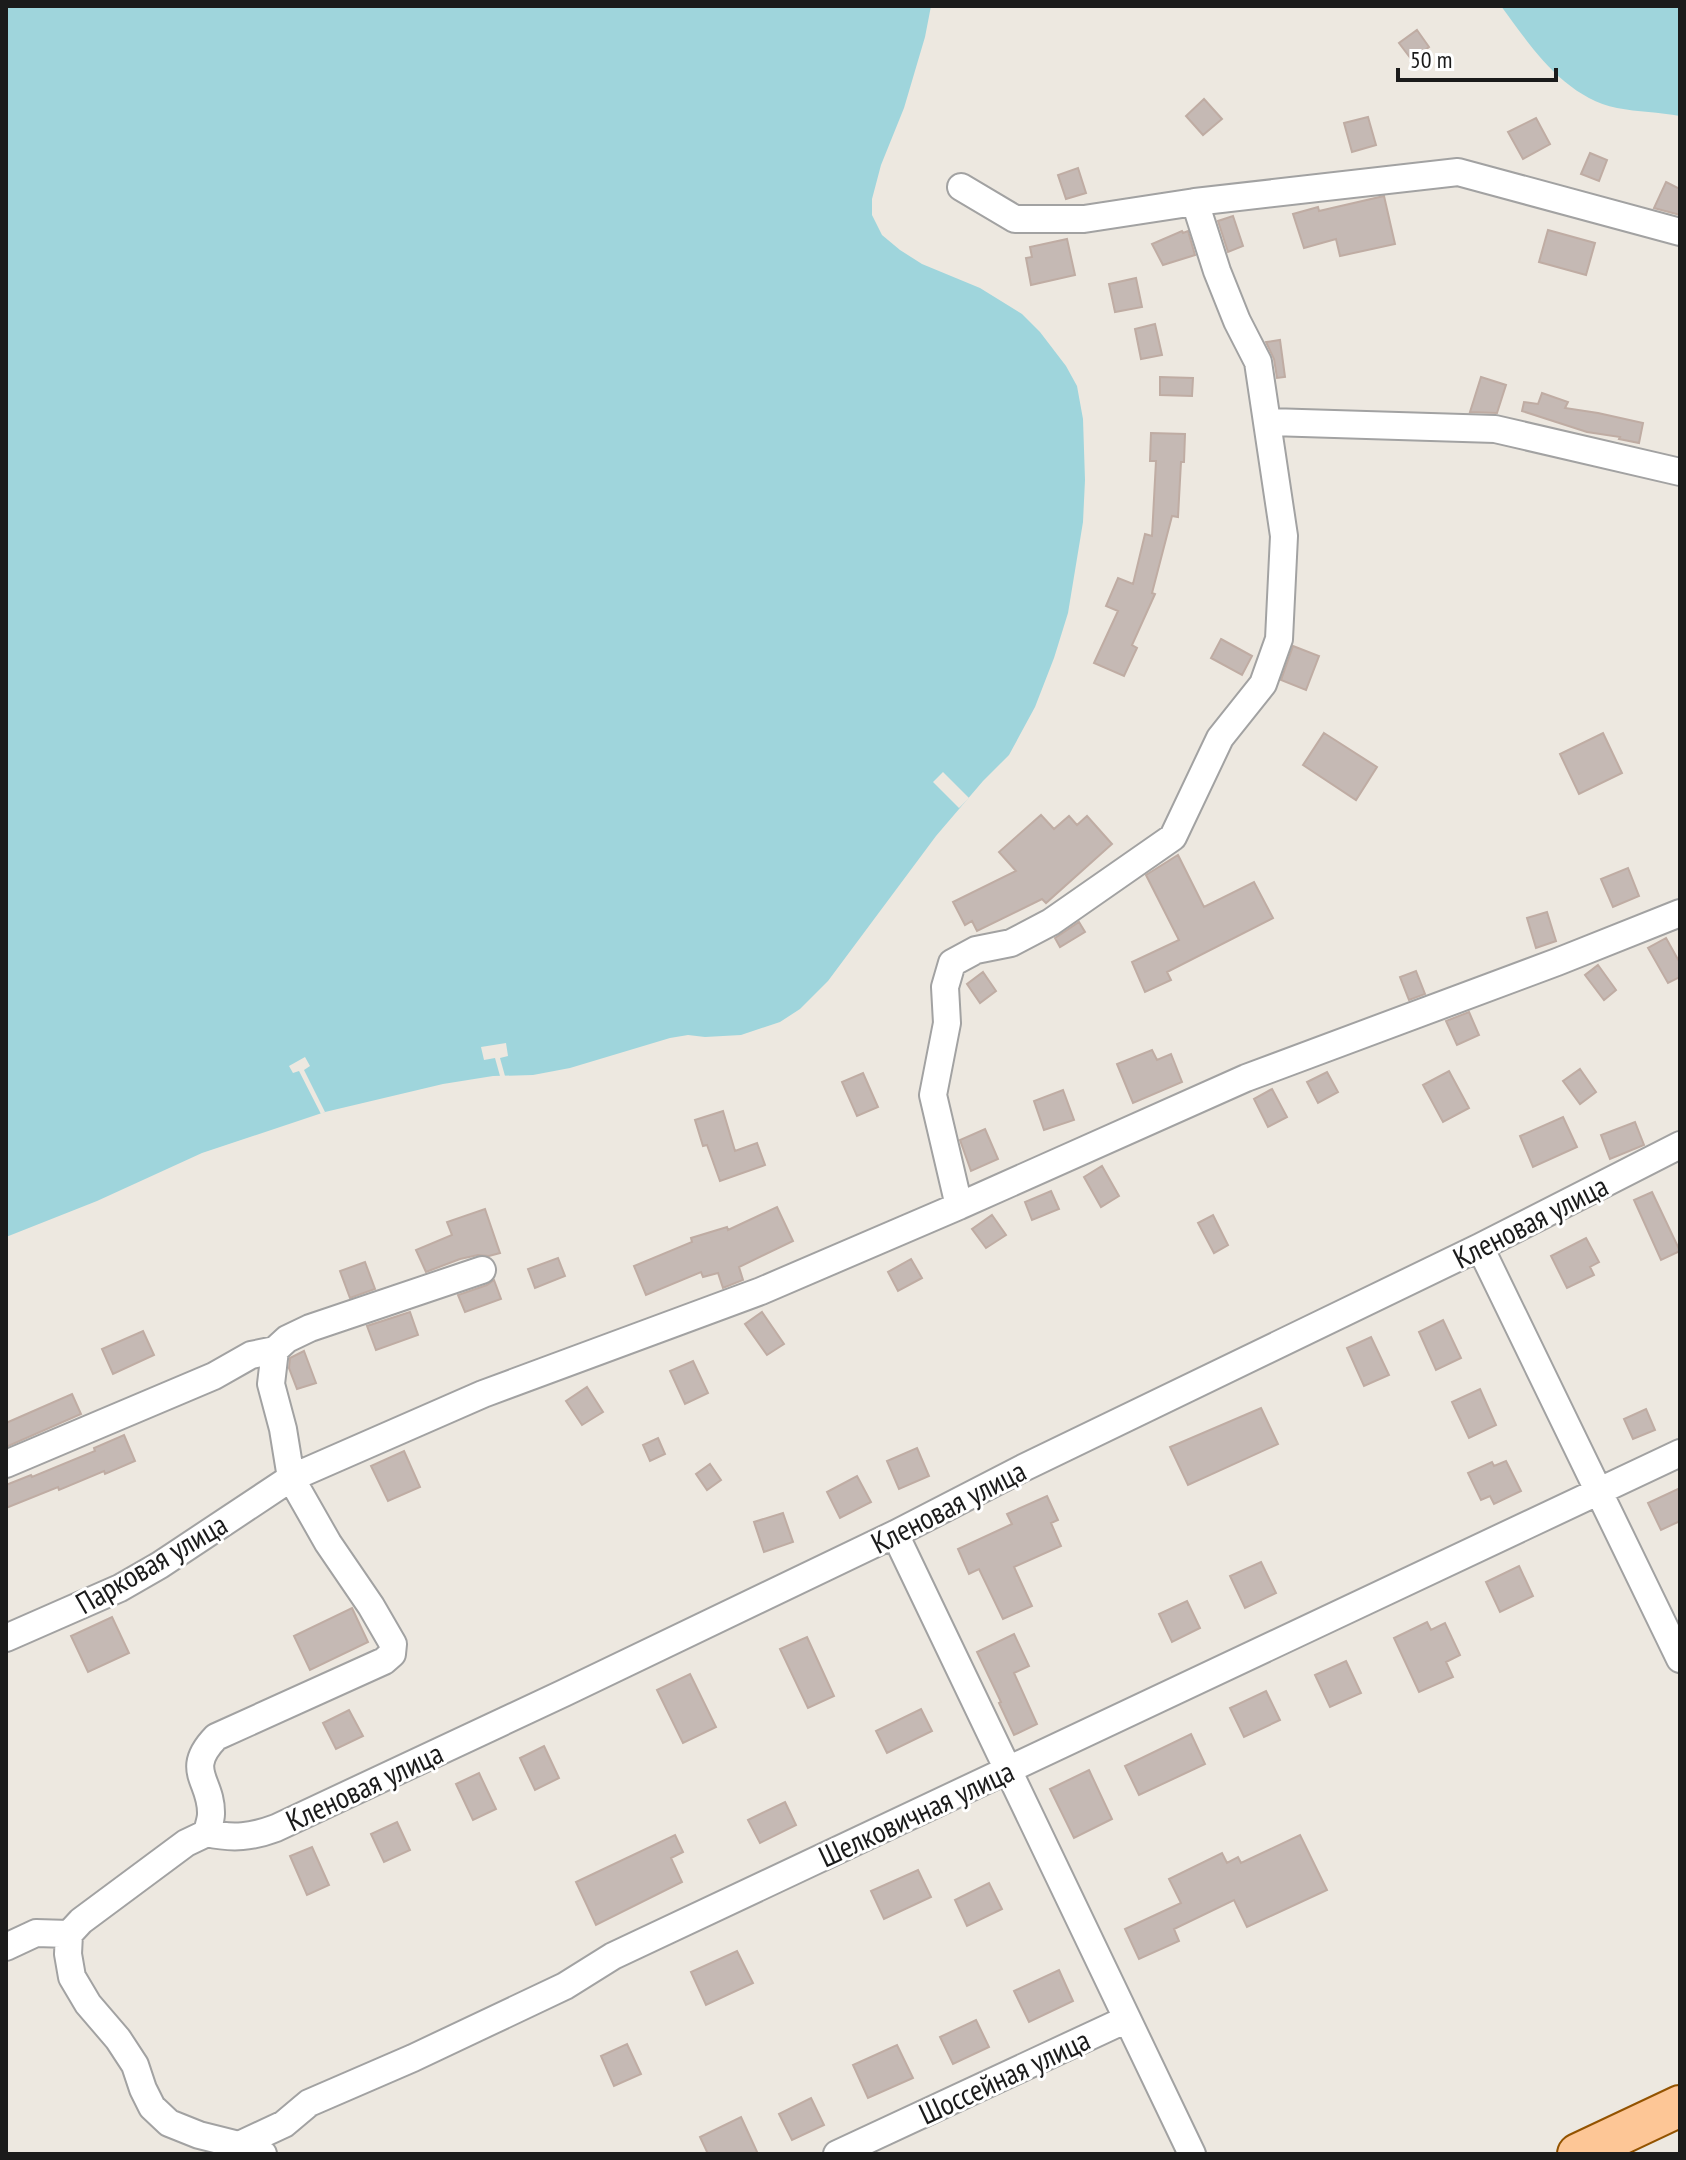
<svg xmlns="http://www.w3.org/2000/svg" width="1686" height="2160" font-family="'PT Sans Narrow',sans-serif">
  <style>
    .water { fill: #9fd5dc }
    .pier { fill: #ede8e0 }
    .building { fill: #c5b9b4; stroke: #bfaca3; stroke-width: 2 }
    .lines { fill: none; stroke-linecap: round; stroke-linejoin: round }
    .minor-casing { stroke: #a2a2a2; stroke-width: 30 }
    .primary-casing { stroke: #935300; stroke-width: 44 }
    .minor { stroke: #fff; stroke-width: 26 }
    .primary { stroke: #fdc696; stroke-width: 40 }
    .labels { text-anchor: middle; dominant-baseline: central; stroke-width: 6; stroke-linejoin: round; paint-order: stroke }
    .street-label { font-size: 30px; fill: #1b1b1b; stroke: #fff }
  </style>
  <rect width="100%" height="100%" fill="#ede8e0"/>
  <path class="water" d="M 6,6 L 931,6 L 925,37 L 904,108 L 881,165 L 872,199 L 872,215 L 882,235 L 900,250 L 922,264 L 980,288 L 1022,314 L 1040,332 L 1066,366 L 1077,386 L 1083,419 L 1085,480 L 1083,522 L 1068,613 L 1054,658 L 1035,707 L 1009,755 L 983,781 L 936,836 L 828,981 L 800,1009 L 780,1022 L 741,1035 L 705,1037 L 688,1035 L 670,1038 L 570,1068 L 533,1075 L 493,1076 L 443,1084 L 325,1112 L 202,1153 L 97,1201 L 6,1237 Z
    M 1501,6 L 1680,6 L 1680,116 C 1659,112 1638,112 1617,108 C 1564,97 1531,47 1501,6 Z"/>
  <path class="pier" d="M 943,772 L 969,798 L 959,808 L 933,782 Z
    M 506,1043 L 508,1056 L 500,1058 L 505,1076 L 500,1076 L 495,1058 L 484,1060 L 481,1047 Z
    M 305,1057 L 310,1066 L 304,1070 L 325,1112 L 321,1114 L 299,1071 L 293,1073 L 289,1066 Z"/>
  <path class="building" d="M 1417,30 L 1429,47 L 1412,60 L 1399,43 Z
    M 1204,99 L 1222,119 L 1203,135 L 1186,116 Z
    M 1368,117 L 1376,145 L 1352,152 L 1344,123 Z
    M 1536,118 L 1550,144 L 1523,159 L 1508,132 Z
    M 1590,153 L 1607,160 L 1599,181 L 1581,174 Z
    M 1078,168 L 1086,193 L 1066,199 L 1058,175 Z
    M 1666,182 L 1680,189 L 1680,215 L 1654,208 Z
    M 1384,196 L 1395,244 L 1340,256 L 1336,239 L 1304,248 L 1293,214 L 1318,207 L 1319,211 Z
    M 1233,216 L 1243,246 L 1228,252 L 1218,221 Z
    M 1548,230 L 1595,243 L 1586,275 L 1539,262 Z
    M 1182,231 L 1183,233 L 1188,231 L 1195,255 L 1163,265 L 1152,244 Z
    M 1067,239 L 1075,275 L 1031,285 L 1026,258 L 1032,257 L 1030,247 Z
    M 1136,278 L 1142,307 L 1115,312 L 1109,284 Z
    M 1155,324 L 1162,355 L 1141,359 L 1135,329 Z
    M 1280,340 L 1285,377 L 1277,378 L 1274,359 L 1266,342 Z
    M 1160,377 L 1193,378 L 1192,396 L 1160,395 Z
    M 1481,377 L 1506,385 L 1497,413 L 1470,412 Z
    M 1542,393 L 1568,402 L 1565,408 L 1598,413 L 1643,423 L 1639,443 L 1619,439 L 1620,437 L 1587,432 L 1522,411 L 1524,402 L 1538,404 Z
    M 1151,433 L 1185,434 L 1184,462 L 1181,462 L 1178,517 L 1172,516 L 1152,593 L 1155,594 L 1132,645 L 1137,648 L 1124,676 L 1094,663 L 1118,611 L 1106,606 L 1118,578 L 1133,584 L 1145,534 L 1152,536 L 1156,461 L 1150,461 Z
    M 1221,639 L 1252,656 L 1242,675 L 1211,658 Z
    M 1293,646 L 1319,656 L 1306,690 L 1281,680 Z
    M 1324,733 L 1377,767 L 1356,800 L 1303,765 Z
    M 1603,733 L 1622,773 L 1579,794 L 1560,754 Z
    M 1041,815 L 1054,829 L 1069,816 L 1077,825 L 1087,816 L 1112,844 L 1046,903 L 1042,899 L 977,931 L 972,921 L 965,925 L 953,902 L 1016,871 L 999,852 Z
    M 1178,855 L 1204,907 L 1254,882 L 1273,918 L 1167,972 L 1171,980 L 1145,992 L 1132,962 L 1179,940 L 1146,875 Z
    M 1628,868 L 1639,896 L 1613,907 L 1601,879 Z
    M 1547,912 L 1556,941 L 1536,948 L 1527,918 Z
    M 1079,922 L 1085,932 L 1060,947 L 1055,938 Z
    M 1666,938 L 1680,963 L 1680,977 L 1668,983 L 1648,948 Z
    M 1598,965 L 1616,990 L 1604,1000 L 1585,975 Z
    M 1416,971 L 1425,994 L 1409,1000 L 1400,977 Z
    M 983,972 L 996,991 L 980,1003 L 967,984 Z
    M 1469,1012 L 1479,1035 L 1457,1045 L 1446,1021 Z
    M 1152,1050 L 1157,1060 L 1171,1054 L 1182,1082 L 1133,1103 L 1117,1064 Z
    M 1580,1069 L 1596,1092 L 1580,1104 L 1563,1081 Z
    M 1449,1071 L 1469,1108 L 1443,1122 L 1423,1085 Z
    M 1327,1072 L 1338,1092 L 1318,1103 L 1307,1082 Z
    M 863,1073 L 878,1107 L 857,1116 L 842,1082 Z
    M 1272,1089 L 1287,1117 L 1268,1127 L 1254,1099 Z
    M 1063,1090 L 1074,1120 L 1044,1130 L 1034,1101 Z
    M 723,1111 L 735,1151 L 757,1143 L 765,1165 L 720,1181 L 707,1145 L 703,1146 L 695,1120 Z
    M 1563,1117 L 1577,1147 L 1533,1167 L 1520,1136 Z
    M 1635,1122 L 1644,1145 L 1610,1159 L 1601,1135 Z
    M 985,1129 L 998,1159 L 971,1171 L 960,1140 Z
    M 1102,1166 L 1119,1196 L 1101,1207 L 1084,1177 Z
    M 1051,1191 L 1059,1209 L 1032,1220 L 1025,1202 Z
    M 1652,1192 L 1680,1251 L 1661,1260 L 1634,1200 Z
    M 777,1207 L 793,1241 L 739,1267 L 743,1280 L 723,1288 L 718,1273 L 703,1277 L 701,1272 L 646,1295 L 634,1266 L 692,1242 L 691,1238 L 727,1227 L 728,1230 Z
    M 485,1209 L 500,1253 L 489,1256 L 478,1255 L 460,1259 L 426,1272 L 416,1250 L 452,1235 L 447,1222 Z
    M 992,1215 L 1006,1235 L 986,1248 L 972,1229 Z
    M 1213,1215 L 1228,1245 L 1214,1253 L 1198,1223 Z
    M 1586,1238 L 1599,1262 L 1590,1267 L 1594,1275 L 1567,1288 L 1551,1256 Z
    M 558,1258 L 565,1276 L 535,1288 L 528,1269 Z
    M 911,1259 L 922,1278 L 898,1291 L 888,1272 Z
    M 365,1262 L 375,1289 L 350,1298 L 340,1271 Z
    M 494,1280 L 501,1299 L 465,1312 L 458,1295 L 487,1285 Z
    M 410,1312 L 418,1335 L 376,1350 L 367,1326 Z
    M 762,1312 L 784,1344 L 767,1355 L 745,1324 Z
    M 1443,1320 L 1461,1358 L 1436,1370 L 1419,1332 Z
    M 143,1331 L 154,1355 L 113,1374 L 102,1349 Z
    M 1371,1337 L 1389,1375 L 1364,1386 L 1347,1348 Z
    M 304,1351 L 316,1383 L 297,1389 L 289,1368 L 290,1358 Z
    M 693,1361 L 708,1393 L 685,1404 L 670,1371 Z
    M 587,1387 L 603,1412 L 582,1425 L 566,1401 Z
    M 1480,1389 L 1496,1425 L 1469,1438 L 1452,1402 Z
    M 72,1394 L 81,1414 L 6,1447 L 6,1423 Z
    M 1261,1408 L 1278,1444 L 1188,1485 L 1170,1447 Z
    M 1646,1409 L 1655,1430 L 1633,1439 L 1624,1419 Z
    M 124,1435 L 135,1461 L 105,1474 L 104,1471 L 59,1490 L 58,1487 L 6,1508 L 6,1485 L 31,1475 L 32,1477 L 95,1451 L 94,1448 Z
    M 658,1438 L 665,1454 L 650,1461 L 643,1445 Z
    M 917,1448 L 929,1476 L 899,1489 L 887,1461 Z
    M 404,1451 L 420,1487 L 388,1501 L 371,1466 Z
    M 1506,1461 L 1521,1491 L 1494,1504 L 1490,1496 L 1481,1500 L 1468,1473 L 1492,1462 L 1494,1466 Z
    M 710,1464 L 721,1480 L 707,1490 L 696,1474 Z
    M 857,1476 L 871,1502 L 840,1518 L 827,1492 Z
    M 1680,1488 L 1680,1521 L 1661,1530 L 1648,1503 Z
    M 1047,1496 L 1058,1520 L 1051,1523 L 1061,1546 L 1014,1567 L 1032,1606 L 1003,1619 L 979,1569 L 969,1574 L 958,1549 L 1012,1524 L 1007,1514 Z
    M 783,1513 L 793,1542 L 764,1552 L 754,1522 Z
    M 1261,1562 L 1276,1593 L 1245,1608 L 1230,1576 Z
    M 1519,1566 L 1533,1596 L 1500,1612 L 1486,1582 Z
    M 1187,1601 L 1200,1628 L 1172,1642 L 1159,1614 Z
    M 352,1608 L 368,1642 L 310,1670 L 294,1636 Z
    M 112,1617 L 129,1653 L 88,1672 L 71,1636 Z
    M 1427,1622 L 1431,1630 L 1445,1623 L 1460,1655 L 1446,1662 L 1453,1677 L 1419,1692 L 1394,1638 Z
    M 1014,1634 L 1029,1666 L 1014,1673 L 1037,1724 L 1014,1735 L 999,1703 L 1001,1702 L 977,1652 Z
    M 807,1637 L 834,1696 L 808,1708 L 780,1649 Z
    M 1346,1661 L 1361,1693 L 1330,1707 L 1315,1675 Z
    M 690,1674 L 716,1727 L 683,1743 L 657,1690 Z
    M 1266,1691 L 1280,1720 L 1244,1737 L 1230,1708 Z
    M 921,1709 L 932,1731 L 887,1753 L 876,1731 Z
    M 349,1710 L 363,1736 L 336,1749 L 323,1723 Z
    M 1191,1734 L 1205,1764 L 1139,1795 L 1125,1766 Z
    M 544,1746 L 559,1778 L 535,1790 L 520,1758 Z
    M 1089,1770 L 1112,1819 L 1074,1838 L 1050,1789 Z
    M 479,1773 L 496,1809 L 473,1820 L 456,1784 Z
    M 785,1802 L 796,1825 L 760,1843 L 748,1820 Z
    M 397,1822 L 410,1850 L 384,1862 L 371,1834 Z
    M 675,1835 L 683,1852 L 671,1858 L 682,1882 L 596,1925 L 576,1882 Z
    M 1300,1835 L 1327,1890 L 1247,1927 L 1234,1900 L 1174,1929 L 1179,1941 L 1139,1959 L 1125,1929 L 1181,1903 L 1169,1879 L 1222,1853 L 1227,1863 L 1238,1857 L 1241,1863 Z
    M 312,1847 L 329,1885 L 307,1895 L 290,1856 Z
    M 918,1870 L 931,1897 L 884,1919 L 871,1891 Z
    M 989,1883 L 1002,1909 L 967,1926 L 955,1900 Z
    M 737,1951 L 753,1983 L 706,2005 L 691,1972 Z
    M 1059,1970 L 1073,2001 L 1029,2022 L 1014,1991 Z
    M 976,2020 L 989,2047 L 953,2064 L 940,2037 Z
    M 627,2044 L 641,2074 L 614,2086 L 601,2056 Z
    M 897,2045 L 913,2078 L 868,2098 L 853,2065 Z
    M 811,2098 L 824,2125 L 792,2140 L 779,2114 Z
    M 741,2117 L 758,2154 L 708,2154 L 700,2137 Z"/>
  <g class="lines">
    <defs>
      <path id="minor" d="M 961,187 L 1015,219 L 1084,219 L 1195,202
        M 1680,232 L 1458,172 L 1195,202 L 1217,271 L 1237,321 L 1258,362 L 1284,536 L 1279,639 L 1263,684 L 1220,738 L 1173,837 L 1051,922 L 1011,943 L 976,950 L 952,963 L 945,987 L 947,1023 L 933,1095 L 959,1206 L 1246,1078 L 1557,962 L 1680,913
        M 1267,422 L 1495,429 L 1680,472
        M 1480,1247 L 1680,1659
        M 275,1350 L 287,1339 L 310,1328 L 482,1270
        M 6,1464 L 214,1376 L 251,1355 L 275,1350 L 271,1384 L 283,1429 L 291,1478 L 328,1543 L 371,1606 L 393,1644 L 392,1654 L 384,1661 L 216,1737 C 183,1771 212,1780 211,1814 C 211,1820 208,1827 207,1833 L 186,1843 L 81,1921 L 69,1934 L 68,1954 L 72,1977 L 88,2004 L 118,2039 L 135,2065 L 143,2089 L 152,2107 L 169,2123 L 199,2135 L 239,2145 L 263,2154
        M 895,1534 L 1192,2154
        M 6,1638 L 120,1588 L 160,1565 L 291,1478 L 483,1394 L 761,1291 L 959,1206
        M 207,1833 C 233,1839 252,1837 276,1828 L 564,1693 L 895,1534 L 1023,1468 L 1480,1247 L 1680,1145
        M 6,1947 L 36,1933 L 69,1934
        M 239,2145 L 284,2124 L 309,2103 L 413,2058 L 565,1986 L 613,1956 L 1680,1453
        M 837,2154 L 1127,2019"/>
      <path id="primary" d="M 1578,2154 L 1680,2106"/>
    </defs>
    <use href="#minor" class="minor-casing"/>
    <use href="#primary" class="primary-casing"/>
    <use href="#minor" class="minor"/>
    <use href="#primary" class="primary"/>
  </g>
  <g class="labels">
    <g class="street-label">
      <text transform="translate(1530 1221) rotate(-27)">Кленовая улица</text>
      <text transform="translate(948 1506) rotate(-27)">Кленовая улица</text>
      <text transform="translate(151 1563) rotate(-30)">Парковая улица</text>
      <text transform="translate(364 1786) rotate(-25)">Кленовая улица</text>
      <text transform="translate(916 1813) rotate(-25)">Шелковичная улица</text>
      <text transform="translate(1004 2076) rotate(-25)">Шоссейная улица</text>
    </g>
  </g>
  <rect width="1686" height="2160" fill="none" stroke="#1b1b1b" stroke-width="16"/>
  <path d="M1398 68v12h158v-12" fill="none" stroke="#1b1b1b" stroke-width="4"/>
  <text x="1410" y="68" font-size="24" fill="#1b1b1b" stroke="#ffffff" stroke-width="6" paint-order="stroke">50 m</text>
</svg>
